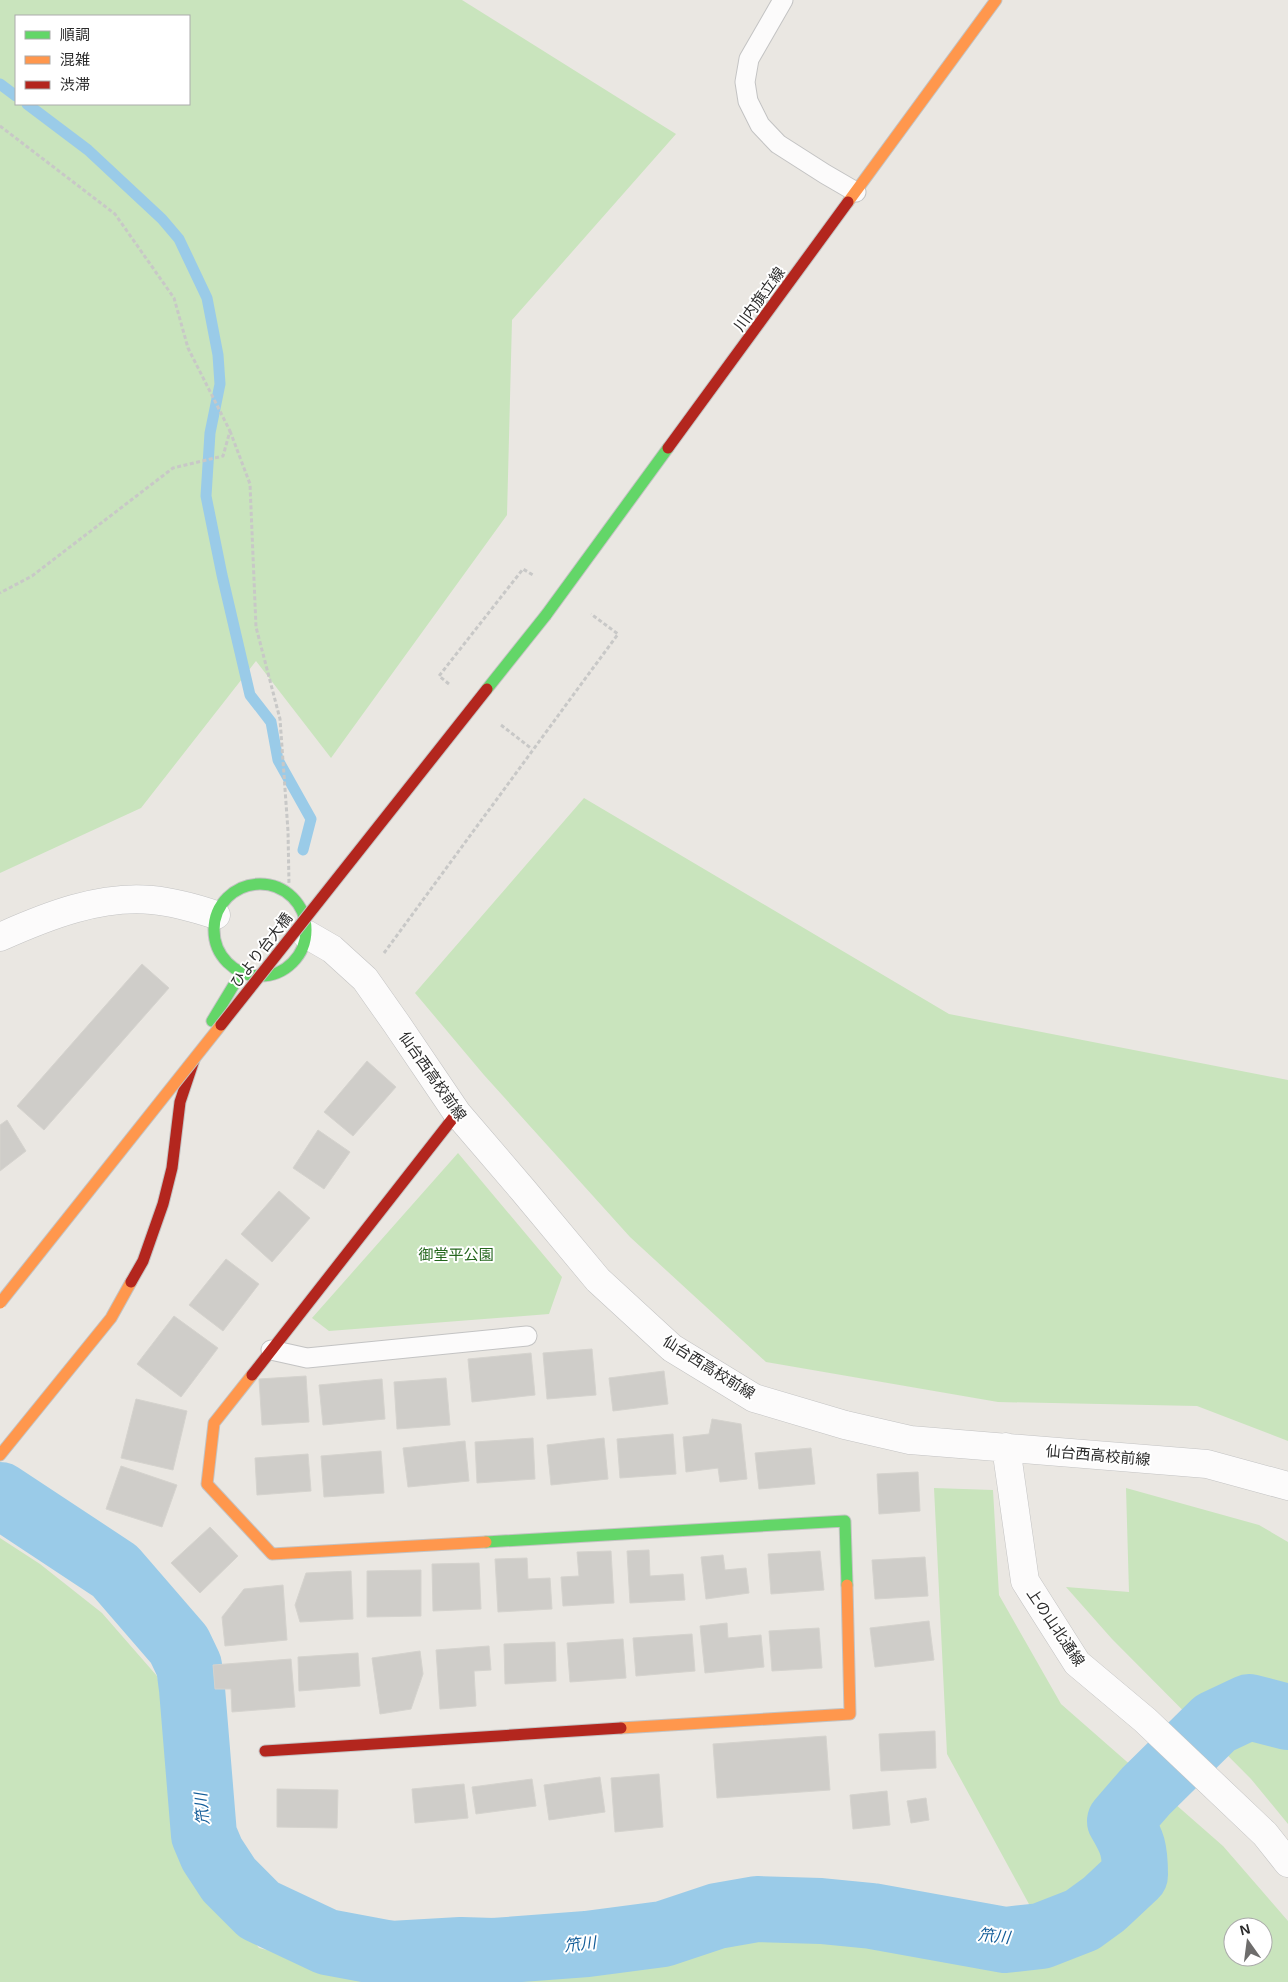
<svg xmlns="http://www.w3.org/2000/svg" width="1288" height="1982" font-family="Helvetica,'Noto Sans JP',sans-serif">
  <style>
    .green { fill: #c9e4bd; fill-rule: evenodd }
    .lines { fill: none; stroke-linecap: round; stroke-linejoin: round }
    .stream { stroke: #9acbe8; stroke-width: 11 }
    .river { stroke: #9acbe8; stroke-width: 66 }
    .building { fill: #cfcdc9; stroke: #d5d3ce }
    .lane-casing { stroke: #c3c3c3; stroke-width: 21 }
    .street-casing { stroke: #c3c3c3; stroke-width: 29 }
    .fast-casing { stroke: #c3c3c3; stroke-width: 13 }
    .slow-casing { stroke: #c3c3c3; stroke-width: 13 }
    .jam-casing { stroke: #c3c3c3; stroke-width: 13 }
    .path { stroke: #c8c8c7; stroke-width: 3; stroke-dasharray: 4 2.5; stroke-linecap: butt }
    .lane { stroke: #fcfbfb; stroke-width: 19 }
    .street { stroke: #fcfbfb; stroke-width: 28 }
    .fast { stroke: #63d668; stroke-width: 11 }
    .slow { stroke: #ff974d; stroke-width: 11 }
    .jam { stroke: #b3261e; stroke-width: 11 }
    .fast-bridge-casing { stroke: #c3c3c3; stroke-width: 13; stroke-linecap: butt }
    .slow-bridge-casing { stroke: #c3c3c3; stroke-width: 13; stroke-linecap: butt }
    .jam-bridge-casing { stroke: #c3c3c3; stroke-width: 13; stroke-linecap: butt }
    .fast-bridge { stroke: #63d668; stroke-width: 11 }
    .slow-bridge { stroke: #ff974d; stroke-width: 11 }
    .jam-bridge { stroke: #b3261e; stroke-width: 11 }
    .labels { text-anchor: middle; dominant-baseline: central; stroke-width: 4; stroke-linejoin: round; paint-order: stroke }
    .street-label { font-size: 15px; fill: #2c2c2c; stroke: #fff }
    .park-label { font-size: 15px; fill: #25671e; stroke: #fff }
    .water-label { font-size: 16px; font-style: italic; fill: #135d99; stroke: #fff }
  </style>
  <rect width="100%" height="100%" fill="#eae7e2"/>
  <path class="green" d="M 0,0 L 462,0 L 676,134 L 512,320 L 507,515 L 331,758 L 256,661 L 141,808 L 0,873 ZM 189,16 L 189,104 L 16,104 L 16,16 Z
    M 584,798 L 949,1014 L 1288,1080 L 1288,1441 L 1197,1406 L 998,1402 L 766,1362 L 630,1237 L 484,1075 L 415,993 Z
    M 458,1153 L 562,1277 L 549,1314 L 329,1331 L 312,1318 Z
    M 934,1488 L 993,1490 L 999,1595 L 1061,1704 L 1223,1846 L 1288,1921 L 1288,1982 L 0,1982 L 0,1538 L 40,1564 L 102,1613 L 157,1676 L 183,1782 L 199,1872 L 259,1948 L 397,1982 L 783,1938 L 1030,1906 L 947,1754 ZM 1233,1927 L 1263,1927 L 1263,1957 L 1233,1957 Z
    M 1126,1488 L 1259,1525 L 1288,1542 L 1288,1824 L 1251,1779 L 1112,1639 L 1066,1587 L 1129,1592 Z"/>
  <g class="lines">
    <path class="stream" d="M 0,84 L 16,96
      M 27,104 L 88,150 L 162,219 L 179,239 L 207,298 L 218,355 L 220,384 L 210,433 L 206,496 L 222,575 L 250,695 L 271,722 L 278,760 L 311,819 L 303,850"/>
    <path class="river" d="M 0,1495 L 115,1571 L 179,1645 L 189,1666 L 192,1689 L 204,1835 L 212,1854 L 229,1880 L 259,1910 L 327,1942 L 391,1954 L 461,1950 L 494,1951 L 587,1944 L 663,1934 L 717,1916 L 757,1909 L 821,1911 L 872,1916 L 1005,1940 L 1041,1936 L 1082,1920 L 1104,1904 L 1135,1875 C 1135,1850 1133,1843 1120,1821 L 1146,1791 L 1215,1723 L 1249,1707 L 1288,1717"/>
  </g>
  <path class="building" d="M 142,964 L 169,988 L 44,1130 L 17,1106 Z
    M 367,1061 L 396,1087 L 353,1136 L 324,1112 Z
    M 7,1120 L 26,1151 L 0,1171 L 0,1125 Z
    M 318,1130 L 350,1152 L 324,1189 L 293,1168 Z
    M 279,1191 L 310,1218 L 272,1262 L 241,1234 Z
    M 226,1259 L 259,1284 L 223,1331 L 189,1305 Z
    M 174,1316 L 218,1348 L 181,1397 L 137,1364 Z
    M 592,1349 L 596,1395 L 547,1399 L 543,1353 Z
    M 531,1353 L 535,1395 L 472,1402 L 468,1359 Z
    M 664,1371 L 668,1404 L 613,1411 L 609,1378 Z
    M 306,1376 L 309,1422 L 262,1425 L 259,1379 Z
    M 446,1378 L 450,1425 L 397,1429 L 394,1382 Z
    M 382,1379 L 385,1419 L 323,1425 L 319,1385 Z
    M 136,1399 L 187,1411 L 173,1470 L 121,1458 Z
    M 712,1419 L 741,1424 L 747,1479 L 720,1482 L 718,1468 L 686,1472 L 683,1437 L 709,1434 Z
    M 673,1434 L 676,1474 L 620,1478 L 617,1439 Z
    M 533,1438 L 535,1479 L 477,1483 L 475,1442 Z
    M 604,1438 L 608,1479 L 551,1485 L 547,1445 Z
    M 465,1441 L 469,1481 L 408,1487 L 403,1448 Z
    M 811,1448 L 815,1484 L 759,1489 L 755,1453 Z
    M 381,1451 L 384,1493 L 324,1497 L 321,1456 Z
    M 308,1454 L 311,1491 L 257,1495 L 255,1458 Z
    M 121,1466 L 177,1485 L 162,1527 L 106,1509 Z
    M 918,1472 L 920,1511 L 879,1514 L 877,1474 Z
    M 210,1527 L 238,1556 L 200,1593 L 171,1563 Z
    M 649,1550 L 650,1576 L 683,1574 L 685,1600 L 630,1603 L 627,1551 Z
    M 611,1551 L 614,1603 L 563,1606 L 561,1577 L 579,1576 L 577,1552 Z
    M 820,1551 L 824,1590 L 771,1594 L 768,1554 Z
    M 723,1555 L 725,1570 L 746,1568 L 749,1593 L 706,1599 L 701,1557 Z
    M 925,1557 L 928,1596 L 875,1599 L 872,1560 Z
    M 527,1558 L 528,1579 L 550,1578 L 552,1609 L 498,1612 L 495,1559 Z
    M 479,1563 L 481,1609 L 433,1611 L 432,1564 Z
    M 421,1570 L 421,1616 L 367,1617 L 367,1571 Z
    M 351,1571 L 353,1619 L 300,1622 L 295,1605 L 306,1573 Z
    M 283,1585 L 287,1640 L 225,1646 L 222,1617 L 244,1589 Z
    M 929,1621 L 934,1660 L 875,1667 L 870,1628 Z
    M 727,1623 L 728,1638 L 761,1635 L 764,1667 L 705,1673 L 700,1626 Z
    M 819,1628 L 822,1668 L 772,1671 L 769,1631 Z
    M 692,1634 L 695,1671 L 636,1676 L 633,1638 Z
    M 623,1639 L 626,1678 L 570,1682 L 567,1643 Z
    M 555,1642 L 556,1681 L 505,1684 L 504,1644 Z
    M 489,1646 L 491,1670 L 474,1671 L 476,1706 L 440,1709 L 436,1650 Z
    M 420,1651 L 423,1674 L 411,1709 L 380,1714 L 372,1658 Z
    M 358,1653 L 360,1686 L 299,1691 L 298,1657 Z
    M 291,1659 L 295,1707 L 232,1712 L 231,1689 L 215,1689 L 213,1665 Z
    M 935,1731 L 936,1768 L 881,1771 L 879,1734 Z
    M 826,1736 L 830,1790 L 717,1798 L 713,1744 Z
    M 659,1774 L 663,1827 L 615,1832 L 611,1778 Z
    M 600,1777 L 605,1812 L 549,1820 L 544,1785 Z
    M 532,1779 L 536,1806 L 476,1814 L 472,1787 Z
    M 464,1784 L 468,1818 L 415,1823 L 412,1789 Z
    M 277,1789 L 338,1790 L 337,1828 L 277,1827 Z
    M 887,1791 L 890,1825 L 853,1829 L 850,1795 Z
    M 926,1798 L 929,1820 L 911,1823 L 907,1801 Z"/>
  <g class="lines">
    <defs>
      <path id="lane" d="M 783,0 L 749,59 L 745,82 L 748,101 L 760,125 L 778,144 L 825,174 L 856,192
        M 271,1350 L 307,1358 L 527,1336"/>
      <path id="street" d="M 306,934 L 332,949 L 365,979 L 396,1023 L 457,1113 L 523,1190 L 598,1280 L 672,1348 L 754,1398 L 845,1425 L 910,1440 L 1207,1464 L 1288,1486
        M 0,937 C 47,916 100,895 152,900 C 174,902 195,908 216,915
        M 1006,1447 L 1025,1581 L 1077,1663 L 1145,1720 L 1265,1834 L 1288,1863"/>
      <path id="fast" d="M 546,615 L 668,448
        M214 930a46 46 0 1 1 92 0a46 46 0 1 1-92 0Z
        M 212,1021 L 241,973
        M 486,1542 L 845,1521 L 847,1585"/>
      <path id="slow" d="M 848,202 L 996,0
        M 252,1375 L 214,1423 L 207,1484 L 272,1554 L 486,1542
        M 0,1455 L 111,1318 L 131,1282
        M 621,1728 L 850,1714 L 847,1585"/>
      <path id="jam" d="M 668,448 L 848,202
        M 131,1282 L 143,1261 L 163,1204 L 172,1168 L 180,1102 L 194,1060
        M 252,1375 L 457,1113
        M 265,1751 L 621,1728"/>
    </defs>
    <use href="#lane" class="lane-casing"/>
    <use href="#street" class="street-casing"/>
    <use href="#fast" class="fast-casing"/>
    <use href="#slow" class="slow-casing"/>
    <use href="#jam" class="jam-casing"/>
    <path class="path" d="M 0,126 L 115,214 L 174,298 L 188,348 L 230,431 L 223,456 L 173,468 L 32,576 L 0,593
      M 230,431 L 250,484 L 256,627 L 280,719 L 288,831 L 289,884
      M 449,684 L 439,676 L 523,569 L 533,575
      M 501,725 L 532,749
      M 384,953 L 618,634 L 591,614"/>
    <use href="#lane" class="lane"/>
    <use href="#street" class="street"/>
    <use href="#fast" class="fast"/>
    <use href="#slow" class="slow"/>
    <use href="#jam" class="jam"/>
    <defs>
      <path id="fast-bridge" d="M 487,689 L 546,615"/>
      <path id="slow-bridge" d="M 0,1303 L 221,1025"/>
      <path id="jam-bridge" d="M 221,1025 L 487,689"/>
    </defs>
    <use href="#fast-bridge" class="fast-bridge-casing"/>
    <use href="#slow-bridge" class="slow-bridge-casing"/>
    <use href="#jam-bridge" class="jam-bridge-casing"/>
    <use href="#fast-bridge" class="fast-bridge"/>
    <use href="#slow-bridge" class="slow-bridge"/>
    <use href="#jam-bridge" class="jam-bridge"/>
  </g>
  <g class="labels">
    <g class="street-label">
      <text transform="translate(759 299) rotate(-54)">川内旗立線</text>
      <text transform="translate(261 950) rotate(-52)">ひより台大橋</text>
      <text transform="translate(433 1076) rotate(55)">仙台西高校前線</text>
      <text transform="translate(709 1367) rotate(32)">仙台西高校前線</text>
      <text transform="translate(1098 1455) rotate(5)">仙台西高校前線</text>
      <text transform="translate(1056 1627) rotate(56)">上の山北通線</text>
    </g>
    <g class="park-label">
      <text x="456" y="1254">御堂平公園</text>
    </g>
    <g class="water-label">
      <text transform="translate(202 1809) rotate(-95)">笊川</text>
      <text transform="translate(994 1936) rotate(6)">笊川</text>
      <text transform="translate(580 1944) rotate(-6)">笊川</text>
    </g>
  </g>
  <rect x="15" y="15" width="175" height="90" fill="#ffffff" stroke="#ababab"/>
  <rect x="25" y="31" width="25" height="8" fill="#63d668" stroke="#ababab"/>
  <text x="60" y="40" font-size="15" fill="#2c2c2c">順調</text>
  <rect x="25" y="56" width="25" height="8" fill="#ff974d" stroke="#ababab"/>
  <text x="60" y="65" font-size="15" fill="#2c2c2c">混雑</text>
  <rect x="25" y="81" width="25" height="8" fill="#b3261e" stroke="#ababab"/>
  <text x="60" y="90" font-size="15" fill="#2c2c2c">渋滞</text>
  <g transform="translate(1248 1942) rotate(346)"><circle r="24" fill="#ffffff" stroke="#ababab"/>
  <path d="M0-4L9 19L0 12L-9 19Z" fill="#6e6d6c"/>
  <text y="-8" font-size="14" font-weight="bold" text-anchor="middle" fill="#2c2c2c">N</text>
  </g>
</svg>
